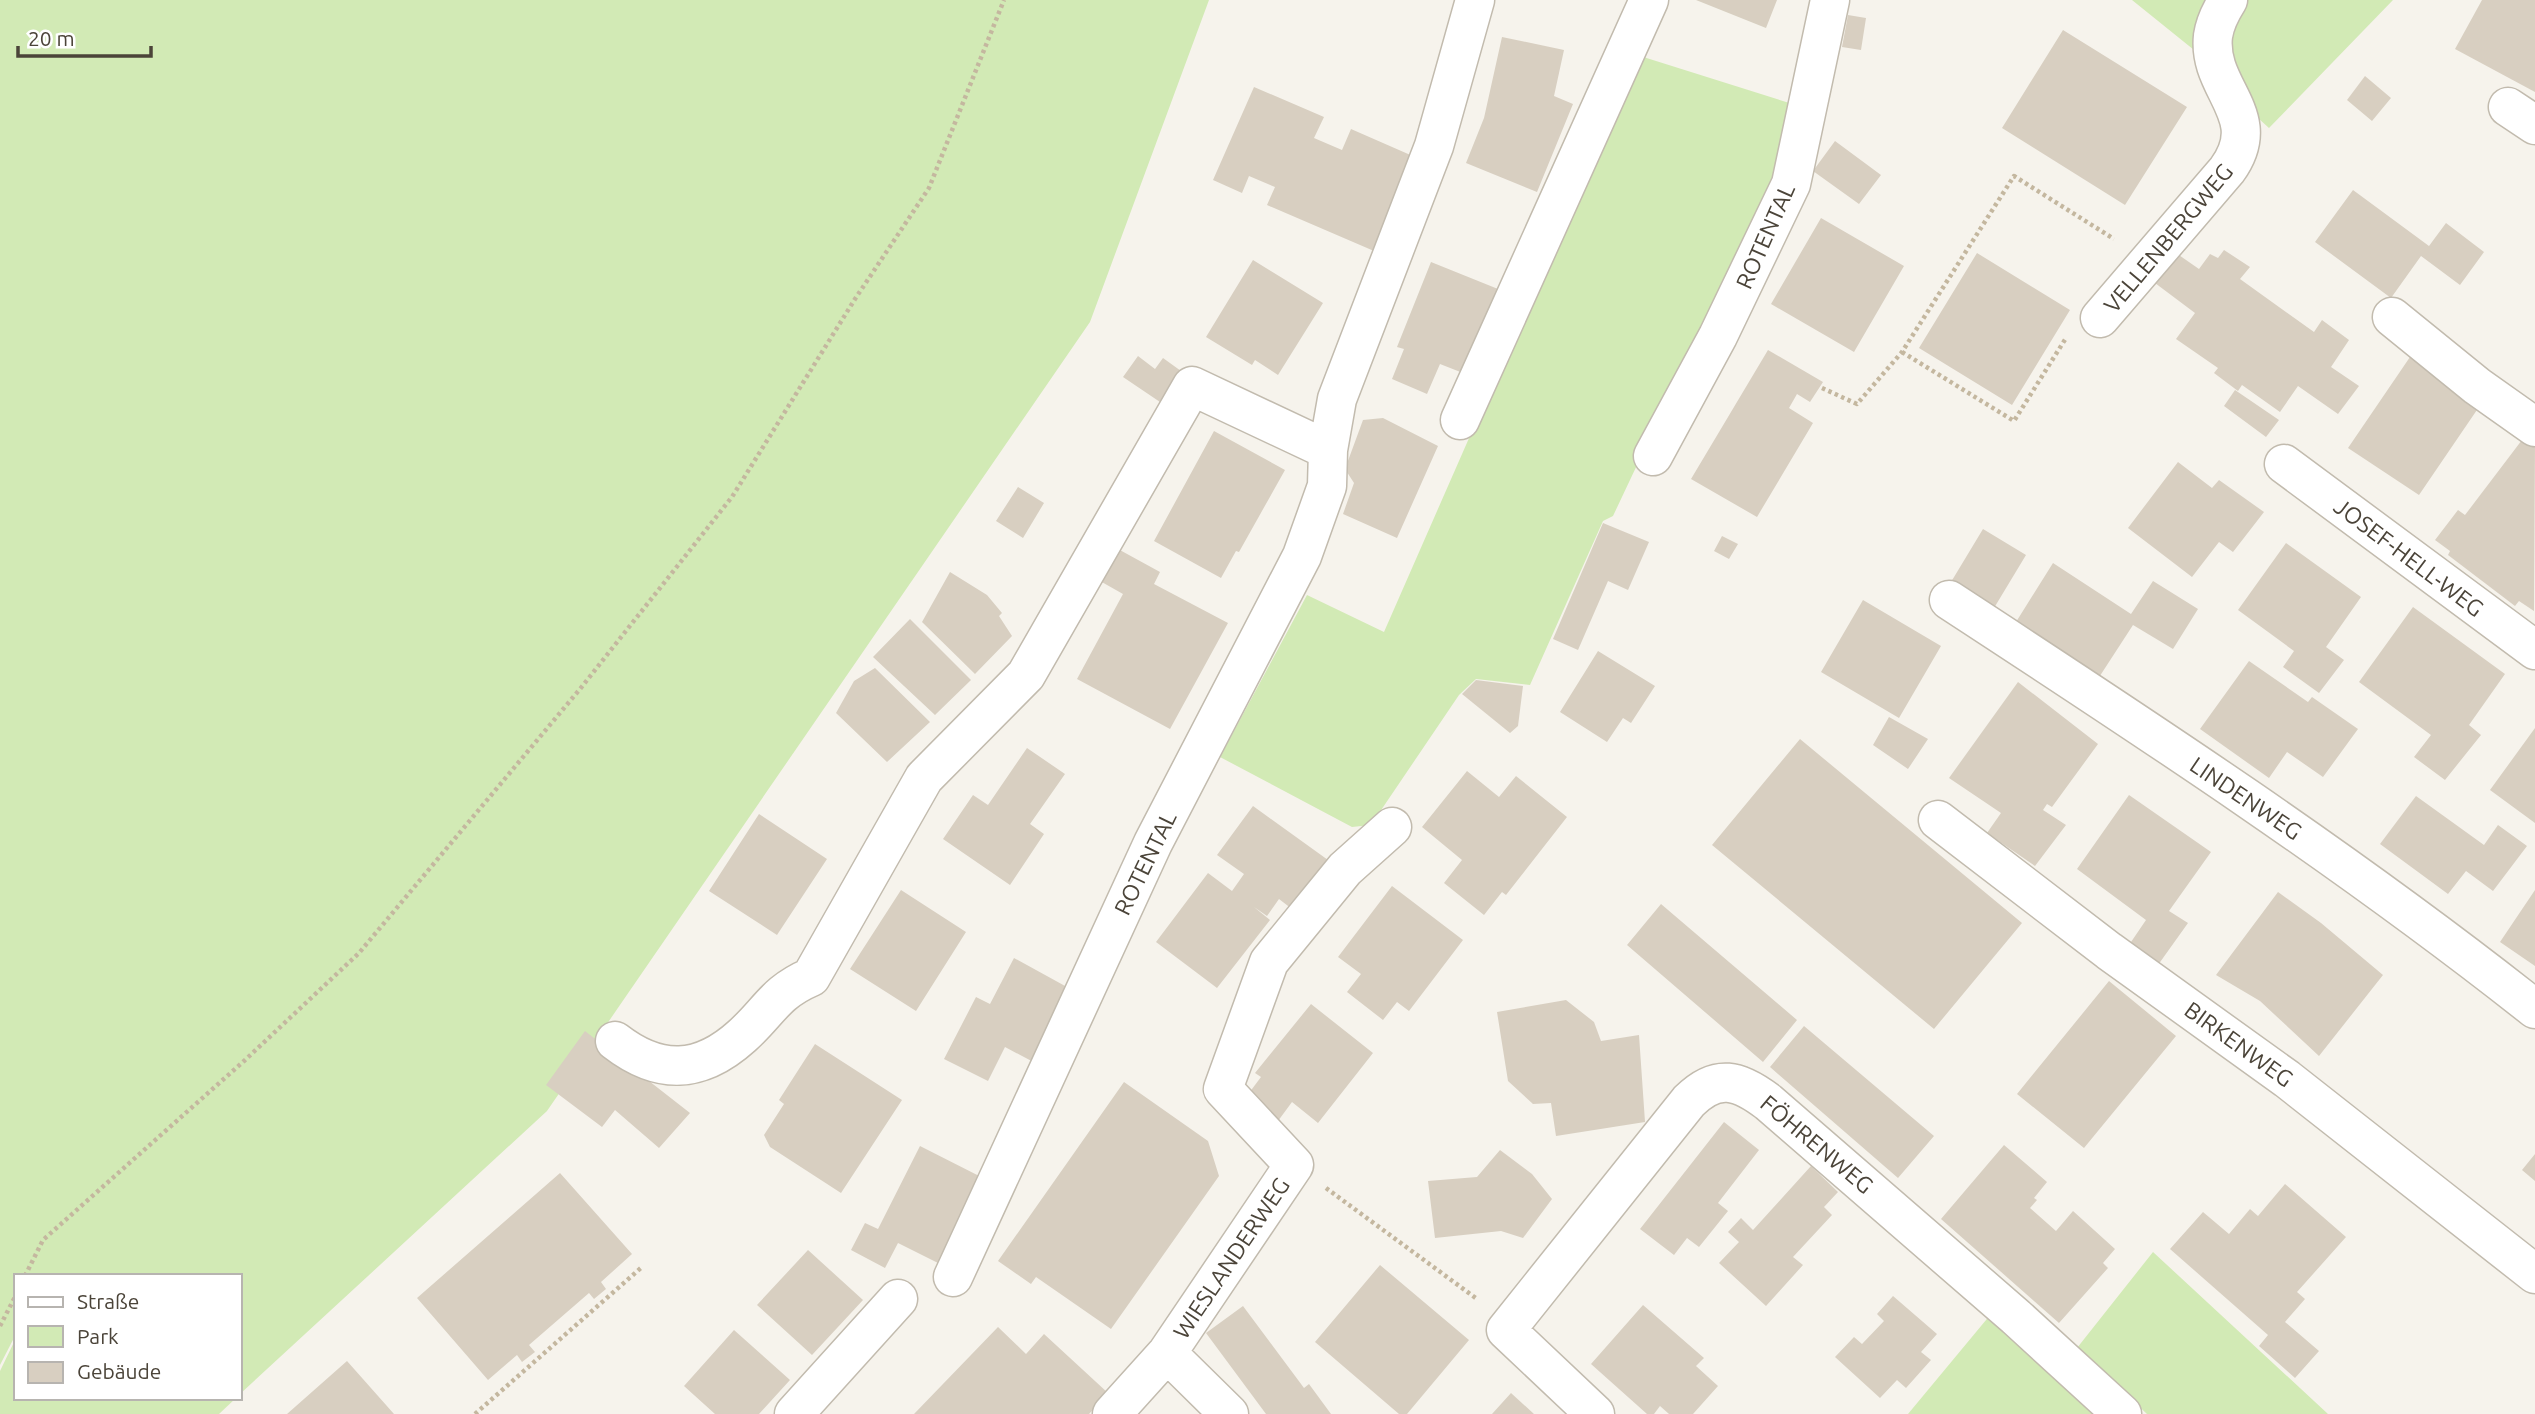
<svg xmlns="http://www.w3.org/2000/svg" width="2535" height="1414" font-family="Ubuntu,sans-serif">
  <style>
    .green { fill: #d2eab5 }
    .building { fill: #d8cfc1 }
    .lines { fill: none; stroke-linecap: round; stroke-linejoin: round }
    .minor-casing { stroke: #c2bbae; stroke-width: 41 }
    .path { stroke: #c4b79f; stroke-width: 4.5; stroke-dasharray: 3.5 3.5; stroke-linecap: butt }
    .minor { stroke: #fff; stroke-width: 38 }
    .labels { text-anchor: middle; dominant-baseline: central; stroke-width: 6; stroke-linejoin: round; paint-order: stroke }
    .street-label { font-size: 23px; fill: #4b4439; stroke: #fff }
  </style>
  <rect width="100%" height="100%" fill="#f6f3ec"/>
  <path class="green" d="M 0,0 L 1209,0 L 1090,322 L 547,1111 L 240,1394 L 240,1276 L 16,1276 L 16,1334 L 0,1365 Z
    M 2132,0 L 2393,0 L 2269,128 L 2200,65 L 2199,54 Z
    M 1637,55 L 1799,106 L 1781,170 L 1705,321 L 1613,516 L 1603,521 L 1530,685 L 1476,679 L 1459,695 L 1371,825 L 1352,827 L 1220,757 L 1307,595 L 1384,632 Z
    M 2153,1252 L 2328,1414 L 2147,1414 L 2077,1348 Z
    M 1991,1314 L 2098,1414 L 1908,1414 Z
    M 16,1338 L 16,1398 L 236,1398 L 219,1414 L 0,1414 L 0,1371 Z"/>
  <path class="building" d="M 1696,0 L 1777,0 L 1766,28 Z
    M 2482,0 L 2535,0 L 2535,92 L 2455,49 Z
    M 1848,15 L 1866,18 L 1861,50 L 1842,47 Z
    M 2063,30 L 2187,107 L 2125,205 L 2002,128 Z
    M 1502,37 L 1564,50 L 1554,96 L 1573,104 L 1537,192 L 1466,163 L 1484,118 Z
    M 2365,76 L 2391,98 L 2372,121 L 2347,100 Z
    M 1254,87 L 1324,117 L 1314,138 L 1342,150 L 1351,129 L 1415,157 L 1374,251 L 1267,205 L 1275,187 L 1249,176 L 1242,193 L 1213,180 Z
    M 1835,141 L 1881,175 L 1859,204 L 1813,171 Z
    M 2353,190 L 2429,246 L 2446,223 L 2484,252 L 2460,285 L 2421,256 L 2391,298 L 2315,242 Z
    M 1821,218 L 1904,266 L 1854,352 L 1771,304 Z
    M 2224,250 L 2250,267 L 2240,279 L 2314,332 L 2322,320 L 2349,340 L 2331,367 L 2359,386 L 2338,414 L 2298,386 L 2280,412 L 2242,385 L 2238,391 L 2214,373 L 2218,368 L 2176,339 L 2195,313 L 2151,280 L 2176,253 L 2199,269 L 2210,254 L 2218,258 Z
    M 1977,253 L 2070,310 L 2012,405 L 1919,348 Z
    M 1253,260 L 1323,303 L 1278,375 L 1255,360 L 1252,365 L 1206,337 Z
    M 1431,262 L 1503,291 L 1468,375 L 1440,364 L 1427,394 L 1392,379 L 1404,349 L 1397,347 Z
    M 1768,350 L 1823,382 L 1810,402 L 1797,394 L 1789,408 L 1813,423 L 1757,517 L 1691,479 Z
    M 1138,356 L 1155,369 L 1163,358 L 1181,371 L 1160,402 L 1123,377 Z
    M 2410,357 L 2481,404 L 2419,495 L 2348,448 Z
    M 2235,390 L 2279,420 L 2266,437 L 2224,406 Z
    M 1383,418 L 1438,446 L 1397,538 L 1343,514 L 1354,483 L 1345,469 L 1363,420 Z
    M 1214,431 L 1285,470 L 1239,552 L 1236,551 L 1221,578 L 1154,541 Z
    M 2525,436 L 2535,444 L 2534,611 L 2519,601 L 2515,606 L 2448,555 L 2450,551 L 2435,540 L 2458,510 L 2465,515 Z
    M 2178,462 L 2212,488 L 2219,480 L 2264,512 L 2233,552 L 2219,542 L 2192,577 L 2128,528 Z
    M 1018,487 L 1044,503 L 1023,538 L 996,521 Z
    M 1603,523 L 1649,542 L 1628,590 L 1608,581 L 1578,650 L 1553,639 Z
    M 1983,529 L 2026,555 L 1991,613 L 1948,587 Z
    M 1722,536 L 1738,544 L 1729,559 L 1714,551 Z
    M 2286,543 L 2361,597 L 2326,647 L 2344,660 L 2319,693 L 2283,667 L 2294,651 L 2238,610 Z
    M 1118,549 L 1160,572 L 1154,584 L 1228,623 L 1170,729 L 1077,679 L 1123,594 L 1100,581 Z
    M 2053,563 L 2131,614 L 2153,581 L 2198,609 L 2173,649 L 2133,625 L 2094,685 L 2011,630 Z
    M 950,572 L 987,595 L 1002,613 L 999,616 L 1012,636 L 975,674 L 922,622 Z
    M 1863,600 L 1941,646 L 1899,718 L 1821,672 Z
    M 2413,607 L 2505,674 L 2469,725 L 2481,735 L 2445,780 L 2414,757 L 2431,735 L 2359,682 Z
    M 910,619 L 971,680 L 935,715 L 873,657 Z
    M 1598,651 L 1655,686 L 1631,723 L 1623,718 L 1607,742 L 1560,712 Z
    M 2249,661 L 2308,702 L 2312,697 L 2358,729 L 2323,777 L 2287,752 L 2269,778 L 2200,729 Z
    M 875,668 L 930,722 L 887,762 L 836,713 L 854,681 Z
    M 1476,680 L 1523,686 L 1518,726 L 1510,733 L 1462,694 Z
    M 2018,682 L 2098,744 L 2052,807 L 2047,804 L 2043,810 L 2066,825 L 2035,866 L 1987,833 L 2001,813 L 1949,778 Z
    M 1889,717 L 1928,739 L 1908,769 L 1873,745 Z
    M 2535,728 L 2535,823 L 2490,790 Z
    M 1800,739 L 2022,923 L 1934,1029 L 1712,845 Z
    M 1027,748 L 1065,774 L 1030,824 L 1044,834 L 1010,885 L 943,839 L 973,795 L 988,805 Z
    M 1467,771 L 1499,797 L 1516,776 L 1567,817 L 1506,895 L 1502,892 L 1484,915 L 1444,883 L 1462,860 L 1422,827 Z
    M 2129,795 L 2211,852 L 2169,911 L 2188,923 L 2158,965 L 2131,942 L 2146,920 L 2077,869 Z
    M 2416,796 L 2484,845 L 2498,825 L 2527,846 L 2493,891 L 2466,871 L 2448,894 L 2380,844 Z
    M 1253,806 L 1328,860 L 1292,909 L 1279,899 L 1267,916 L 1254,907 L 1270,920 L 1217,988 L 1156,942 L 1208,873 L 1232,891 L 1244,874 L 1217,855 Z
    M 759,814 L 827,859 L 777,935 L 709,891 Z
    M 1392,886 L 1463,940 L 1409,1011 L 1397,1002 L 1383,1020 L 1347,992 L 1361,974 L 1338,957 Z
    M 901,890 L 966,932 L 916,1011 L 850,969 Z
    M 2535,890 L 2535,966 L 2500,942 Z
    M 2278,892 L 2321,923 L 2383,975 L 2319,1056 L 2260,1001 L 2216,975 Z
    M 1661,904 L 1797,1020 L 1763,1062 L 1627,945 Z
    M 1014,958 L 1076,992 L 1039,1065 L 1005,1047 L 988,1081 L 944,1059 L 976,997 L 990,1004 Z
    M 2109,981 L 2176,1036 L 2084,1148 L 2017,1094 Z
    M 1566,1000 L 1594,1022 L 1601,1041 L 1639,1035 L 1645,1122 L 1556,1136 L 1551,1103 L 1533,1104 L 1508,1081 L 1497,1012 Z
    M 1311,1004 L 1373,1053 L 1318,1123 L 1292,1102 L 1278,1121 L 1246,1097 L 1261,1077 L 1255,1073 Z
    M 1804,1026 L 1934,1136 L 1898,1178 L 1770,1067 Z
    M 585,1031 L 690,1113 L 659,1148 L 615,1110 L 602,1127 L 546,1085 Z
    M 815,1044 L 902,1100 L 841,1193 L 770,1147 L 764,1135 L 784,1104 L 779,1100 Z
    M 1124,1082 L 1208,1141 L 1219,1176 L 1111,1329 L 1036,1277 L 1031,1284 L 998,1261 Z
    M 1724,1122 L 1759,1150 L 1718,1203 L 1728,1211 L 1699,1247 L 1687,1238 L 1674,1255 L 1640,1229 Z
    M 2004,1145 L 2047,1182 L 2034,1198 L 2037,1200 L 2030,1208 L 2056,1231 L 2073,1211 L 2115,1249 L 2103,1263 L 2108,1268 L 2059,1323 L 1941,1219 Z
    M 920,1146 L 991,1182 L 948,1268 L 898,1243 L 885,1268 L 851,1250 L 865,1223 L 878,1229 Z
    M 1500,1150 L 1532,1174 L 1552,1199 L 1523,1238 L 1501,1231 L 1435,1238 L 1428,1181 L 1477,1177 Z
    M 2535,1154 L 2535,1181 L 2522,1170 Z
    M 1811,1166 L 1838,1192 L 1824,1207 L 1832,1215 L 1793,1257 L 1803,1265 L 1766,1306 L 1719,1263 L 1739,1242 L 1728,1232 L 1741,1218 L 1753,1230 Z
    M 560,1173 L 632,1254 L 601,1282 L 606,1289 L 594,1299 L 589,1293 L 529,1345 L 535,1352 L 522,1362 L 517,1355 L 488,1380 L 417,1298 Z
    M 2285,1184 L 2346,1237 L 2297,1292 L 2305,1299 L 2285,1322 L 2319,1351 L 2295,1378 L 2259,1346 L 2268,1335 L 2170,1249 L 2203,1212 L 2229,1234 L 2250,1209 L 2258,1216 Z
    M 808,1250 L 863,1300 L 812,1355 L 757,1305 Z
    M 1380,1265 L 1469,1340 L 1407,1414 L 1399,1414 L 1315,1342 Z
    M 1893,1296 L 1937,1334 L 1921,1352 L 1931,1360 L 1906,1388 L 1897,1380 L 1880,1398 L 1835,1357 L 1854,1337 L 1862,1344 L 1884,1321 L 1877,1314 Z
    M 1643,1305 L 1704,1358 L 1696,1366 L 1718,1386 L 1693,1414 L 1669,1414 L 1660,1406 L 1654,1414 L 1647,1414 L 1591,1364 Z
    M 1243,1306 L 1304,1388 L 1309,1384 L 1331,1414 L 1266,1414 L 1206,1333 Z
    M 998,1327 L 1026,1354 L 1044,1334 L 1108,1393 L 1089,1414 L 914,1414 Z
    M 734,1330 L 790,1380 L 759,1414 L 715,1414 L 684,1386 Z
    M 347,1361 L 394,1414 L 287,1414 Z
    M 1511,1393 L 1534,1414 L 1492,1414 Z"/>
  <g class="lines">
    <defs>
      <path id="minor" d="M 2508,107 L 2535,125
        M 2392,317 L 2477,386 L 2535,427
        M 2100,318 L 2227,170 C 2267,115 2207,90 2213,36 C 2215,22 2221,11 2228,0
        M 1460,420 L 1649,0
        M 1653,456 L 1718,336 L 1791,184 L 1830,0
        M 2284,464 L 2535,650
        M 1949,600 C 2148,730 2348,861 2535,1009
        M 1938,820 L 2109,951 L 2287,1079 L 2535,1274
        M 615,1041 C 659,1075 700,1074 742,1036 C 770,1011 774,993 811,977 L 924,778 L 1026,675 L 1192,386 L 1328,450
        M 953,1277 L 1153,843 L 1302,556 L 1327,486 L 1328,450 L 1337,399 L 1434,146 L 1475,0
        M 1167,1353 L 1229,1414
        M 794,1414 L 898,1299
        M 1112,1414 L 1167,1353 L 1294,1165 L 1223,1089 L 1269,962 L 1345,869 L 1392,827
        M 1595,1414 L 1506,1330 L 1689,1101 C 1717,1073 1739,1080 1768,1102 L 2016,1317 L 2122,1414"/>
    </defs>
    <use href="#minor" class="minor-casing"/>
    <path class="path" d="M 1902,352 L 2014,421 L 2066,338
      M 1822,388 L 1857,404 L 1902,352 L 2014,176 L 2114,239
      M 1326,1188 L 1477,1299
      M 25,1276 L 43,1240 L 244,1061 L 359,953 L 580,689 L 732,497 L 855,299 L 929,188 L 1004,0
      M 0,1326 L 16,1295
      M 475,1414 L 642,1267"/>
    <use href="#minor" class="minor"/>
  </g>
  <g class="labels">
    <g class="street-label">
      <text transform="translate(1765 236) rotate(-66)">ROTENTAL</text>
      <text transform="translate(2168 238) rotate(-50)">VELLENBERGWEG</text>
      <text transform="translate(2409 557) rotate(37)">JOSEF-HELL-WEG</text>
      <text transform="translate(2246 798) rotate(34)">LINDENWEG</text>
      <text transform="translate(1145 863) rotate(-64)">ROTENTAL</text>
      <text transform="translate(2239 1044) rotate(36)">BIRKENWEG</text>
      <text transform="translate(1817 1144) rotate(40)">FÖHRENWEG</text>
      <text transform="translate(1231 1258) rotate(-56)">WIESLANDERWEG</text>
    </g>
  </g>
  <rect x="14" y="1274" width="228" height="126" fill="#ffffff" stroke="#b7b4b0" stroke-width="2"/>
  <rect x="28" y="1297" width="35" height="10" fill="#ffffff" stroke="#b7b4b0" stroke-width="2"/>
  <text x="77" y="1309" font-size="21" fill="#4b4439">Straße</text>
  <rect x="28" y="1326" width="35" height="21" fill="#d2eab5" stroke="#b7b4b0" stroke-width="2"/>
  <text x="77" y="1344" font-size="21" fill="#4b4439">Park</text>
  <rect x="28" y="1362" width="35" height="21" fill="#d8cfc1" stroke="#b7b4b0" stroke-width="2"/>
  <text x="77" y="1379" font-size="21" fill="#4b4439">Gebäude</text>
  <path d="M18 46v10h133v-10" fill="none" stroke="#4b4439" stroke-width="3.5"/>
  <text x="28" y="46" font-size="21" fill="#4b4439" stroke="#ffffff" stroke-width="5" paint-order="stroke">20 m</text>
</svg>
